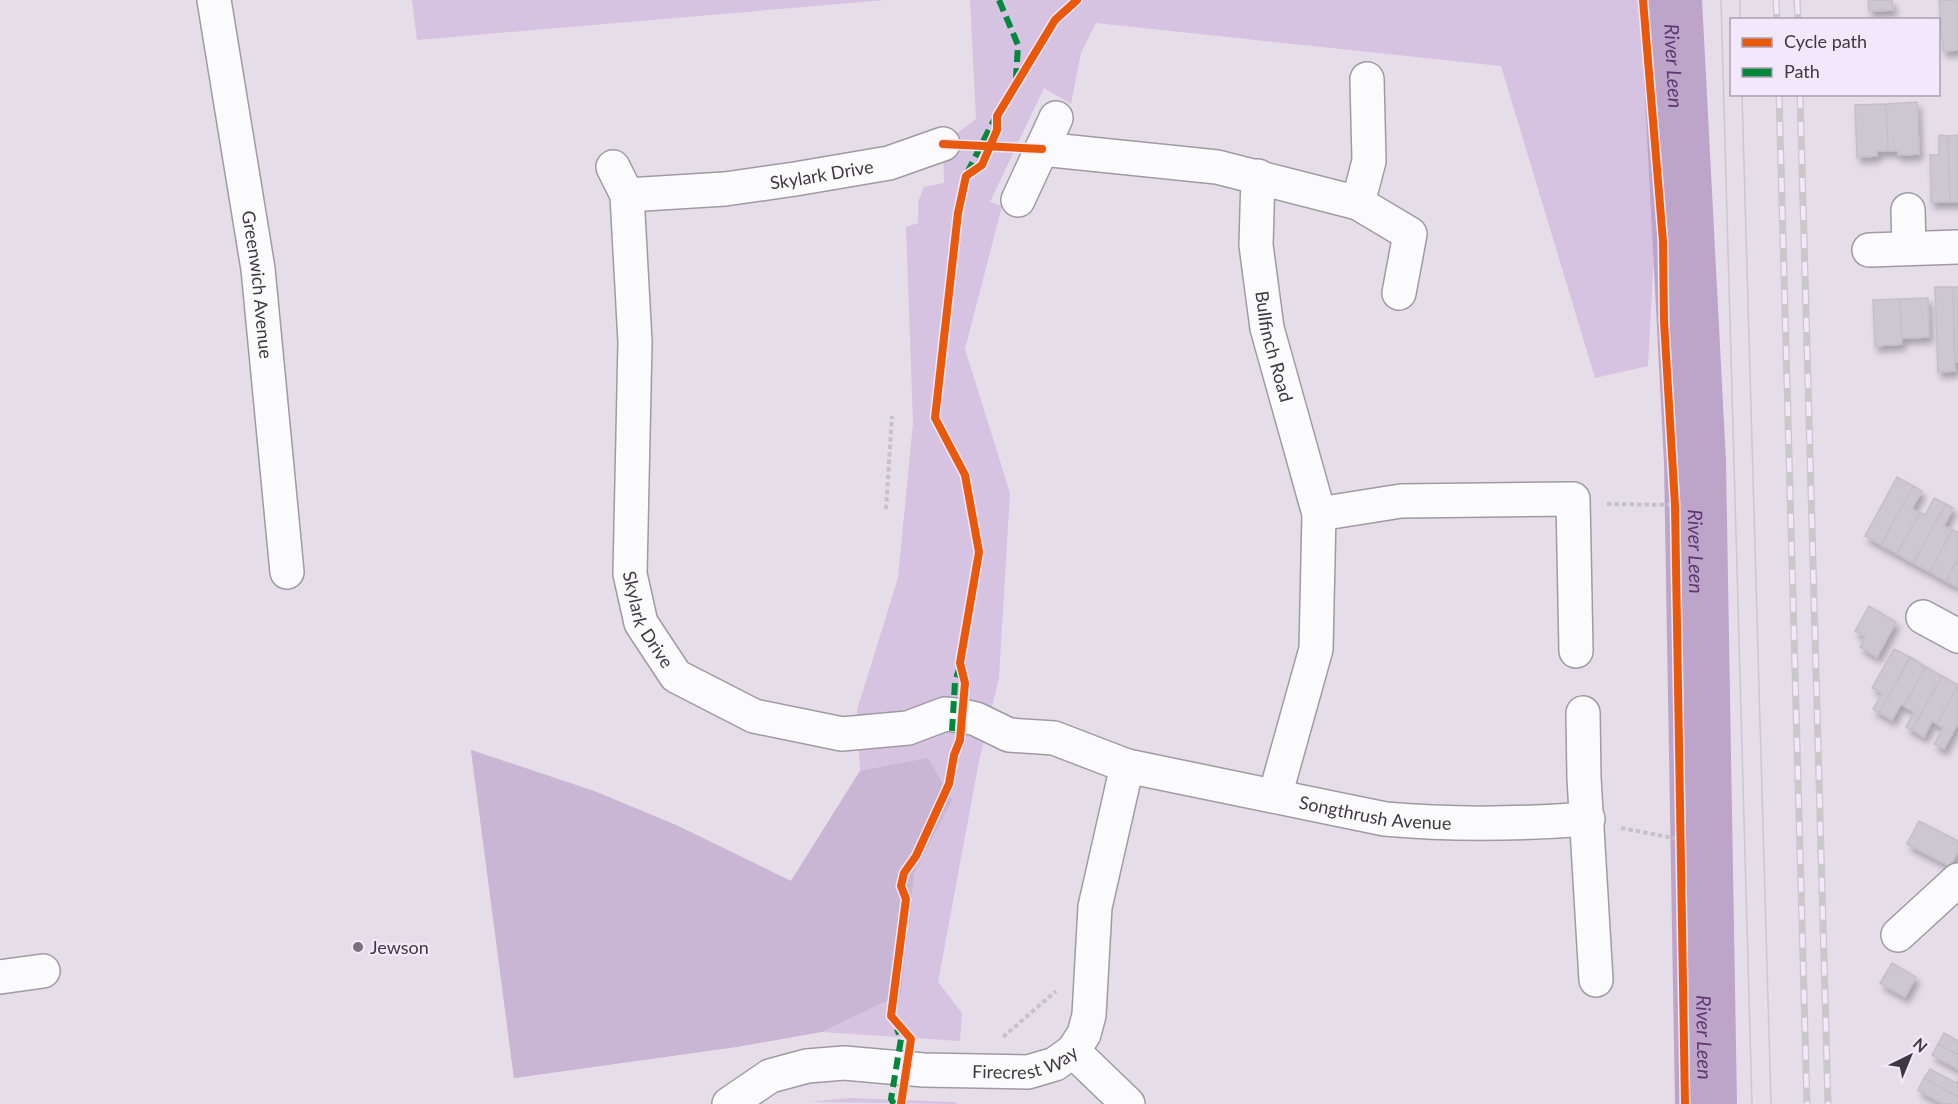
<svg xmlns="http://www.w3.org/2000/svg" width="1958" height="1104" font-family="Lato,sans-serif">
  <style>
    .green { fill: #d6c2e1 }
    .forest { fill: #c9b5d4 }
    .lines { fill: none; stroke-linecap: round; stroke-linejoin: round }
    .river { stroke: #bca5c9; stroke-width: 62 }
    .building { fill: #cdc8d0; stroke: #c5bfc8; stroke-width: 1.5; filter: url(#shadow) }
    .minor-casing { stroke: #a09aa3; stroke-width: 36 }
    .path { stroke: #c5c3c5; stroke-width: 4; stroke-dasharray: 4.5 3; stroke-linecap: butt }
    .minor { stroke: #fbfafc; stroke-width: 33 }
    .tram { stroke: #cac8cb; stroke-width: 1.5 }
    .rail-casing { stroke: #cac8cb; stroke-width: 7 }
    .rail { stroke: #f3e7fb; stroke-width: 4.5; stroke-dasharray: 14; stroke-linecap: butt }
    .quiet { stroke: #00873e; stroke-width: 6; stroke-dasharray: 12 6; stroke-linecap: butt }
    .cycleway-casing { stroke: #f3e7fb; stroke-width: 11 }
    .cycleway { stroke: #e8590c; stroke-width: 8 }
    .poi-dot { fill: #78737b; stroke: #f3e7fb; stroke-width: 2 }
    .labels { text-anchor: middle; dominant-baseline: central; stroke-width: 4.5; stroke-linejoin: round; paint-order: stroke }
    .street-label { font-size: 18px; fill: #3d3940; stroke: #f3e7fb }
    .poi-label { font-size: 18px; fill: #3d3940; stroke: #f3e7fb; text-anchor: start }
    .water-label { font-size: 20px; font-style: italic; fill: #5f3772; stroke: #f3e7fb }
  </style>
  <defs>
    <filter id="shadow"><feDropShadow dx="3.5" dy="6" stdDeviation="3" flood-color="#0004"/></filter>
  </defs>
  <rect width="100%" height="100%" fill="#e5dee9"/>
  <path class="green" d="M 412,0 L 886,0 L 417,40 Z
    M 970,0 L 1665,0 L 1665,47 L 1648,366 L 1595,378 L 1501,66 L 1096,23 L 1081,53 L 1071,104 L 1044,88 L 990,202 L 1002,206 L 965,349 L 1010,493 L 999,678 L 979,761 L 938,982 L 962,1013 L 960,1041 L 821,1032 L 736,1047 L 514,1078 L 471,750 L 594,791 L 676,825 L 791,881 L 860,771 L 857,710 L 898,578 L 913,423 L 906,227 L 918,223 L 918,202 L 924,187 L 944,183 L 943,144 L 976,119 Z
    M 850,1098 L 954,1102 L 958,1104 L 809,1102 Z"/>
  <path class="forest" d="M 471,750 L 594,791 L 676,825 L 791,881 L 860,771 L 928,758 L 952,800 L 914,873 L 901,994 L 821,1032 L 736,1047 L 514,1078 Z"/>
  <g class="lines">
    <path class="river" id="s1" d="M 1671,0 L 1695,462 L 1706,1104"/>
  </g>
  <path class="building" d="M 1868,0 L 1892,0 L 1893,10 L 1869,11 Z
    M 1939,0 L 1958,0 L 1958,50 L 1943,51 Z
    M 1917,102 L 1919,154 L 1898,155 L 1898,151 L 1888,151 L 1886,104 Z
    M 1886,104 L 1888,151 L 1877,151 L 1877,156 L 1857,157 L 1855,105 Z
    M 1939,135 L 1948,136 L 1950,202 L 1931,202 L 1930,155 L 1939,155 Z
    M 1958,135 L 1958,202 L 1950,202 L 1948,136 Z
    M 1935,287 L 1953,287 L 1955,371 L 1938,372 Z
    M 1953,287 L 1958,287 L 1958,362 L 1955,362 Z
    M 1928,298 L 1929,337 L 1902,338 L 1900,299 Z
    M 1900,299 L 1902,344 L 1875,346 L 1873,300 Z
    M 1897,477 L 1913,486 L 1881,545 L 1865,536 Z
    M 1913,486 L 1922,491 L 1912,509 L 1920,513 L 1897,554 L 1881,545 Z
    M 1934,498 L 1946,504 L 1913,563 L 1897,554 L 1920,513 L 1925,515 Z
    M 1946,504 L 1953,508 L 1944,526 L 1952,530 L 1930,572 L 1913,563 Z
    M 1952,530 L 1958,532 L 1958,558 L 1946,581 L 1930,572 Z
    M 1958,558 L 1958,587 L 1946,581 Z
    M 1869,606 L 1896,622 L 1877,657 L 1860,647 L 1865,637 L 1855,631 Z
    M 1894,649 L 1910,657 L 1879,713 L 1873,709 L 1882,693 L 1872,688 Z
    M 1910,657 L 1926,667 L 1904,706 L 1901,704 L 1892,720 L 1879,713 Z
    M 1926,667 L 1942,676 L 1912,730 L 1906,727 L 1914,712 L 1904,706 Z
    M 1942,676 L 1958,685 L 1937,724 L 1932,721 L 1924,737 L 1912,730 Z
    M 1958,685 L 1958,723 L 1944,749 L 1934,744 L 1943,728 L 1937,724 Z
    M 1919,821 L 1958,841 L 1958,851 L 1950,866 L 1907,844 Z
    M 1892,963 L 1916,977 L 1905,997 L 1880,983 Z
    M 1944,1033 L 1958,1041 L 1958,1055 L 1938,1044 Z
    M 1938,1044 L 1958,1055 L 1958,1069 L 1932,1055 Z
    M 1930,1069 L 1956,1083 L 1958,1080 L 1958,1097 L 1924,1078 Z
    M 1924,1078 L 1958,1097 L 1958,1104 L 1943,1104 L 1918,1090 Z"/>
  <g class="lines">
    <defs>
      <g id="minor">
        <path id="s2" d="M 214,0 L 258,269 L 287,572"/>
        <path d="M 1367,79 L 1369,161 L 1358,203 L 1410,234 L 1399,293"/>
        <path d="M 1042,149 L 1217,167 L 1358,203"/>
        <path id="s3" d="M 613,167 L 627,195 L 635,342 L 630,574 L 641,623 L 676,676 L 754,716 L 842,734 L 908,728 L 945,714 L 963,716 L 976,719 L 1009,735 L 1054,738 L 1127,766 L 1385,819 C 1452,825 1521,824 1588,819"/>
        <path id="s4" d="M 1258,176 L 1256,245 L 1267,328 L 1319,514 L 1316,649 L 1275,796"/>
        <path id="s5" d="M 627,195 L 725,189 L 795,179 L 889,163 L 943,144"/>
        <path d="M 1018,200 L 1056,118"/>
        <path d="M 1908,210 L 1909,248"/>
        <path d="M 1869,250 L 1958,247"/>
        <path d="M 1319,514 L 1401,501 L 1573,499 L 1576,651"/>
        <path d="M 1923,617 L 1958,636"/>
        <path d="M 1583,713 L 1584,778 L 1596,980"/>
        <path d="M 1898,935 L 1958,880"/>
        <path d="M 0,977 L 43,971"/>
        <path d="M 1073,1051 L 1128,1104"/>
        <path id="s6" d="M 729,1104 L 770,1076 L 807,1066 L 844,1063 L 924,1070 L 1028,1072 L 1055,1064 L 1073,1051 L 1084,1034 L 1089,1015 L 1095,907 L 1127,766"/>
      </g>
    </defs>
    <use href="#minor" class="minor-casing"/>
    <path class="path" d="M 1607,504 L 1675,505
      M 886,509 L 892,416
      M 1621,828 L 1679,839
      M 1003,1037 L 1056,991"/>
    <use href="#minor" class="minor"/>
    <path class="tram" d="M 1721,0 L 1752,1104
      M 1740,0 L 1740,20
      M 1742,94 L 1771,1104"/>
    <defs>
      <path id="rail" d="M 1776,0 L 1777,20
        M 1797,0 L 1798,20
        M 1779,94 L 1807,1104
        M 1800,94 L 1828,1104"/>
    </defs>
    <use href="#rail" class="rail-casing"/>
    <use href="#rail" class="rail"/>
    <path class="quiet" d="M 999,0 L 1018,45 L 1016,78
      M 967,173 L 994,120
      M 952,731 L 955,682 L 959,669
      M 894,1104 L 891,1099 L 901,1039 L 897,1029"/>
    <defs>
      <path id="cycleway" d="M 1643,0 L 1663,241 L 1664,321 L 1675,505 L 1685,1104
        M 943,144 L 1042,149
        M 901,1104 L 911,1039 L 891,1016 L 906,899 L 901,886 L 904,873 L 916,856 L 949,784 L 954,755 L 960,740 L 965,683 L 960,663 L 979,552 L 965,475 L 935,418 L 958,213 L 966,176 L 982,165 L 997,130 L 997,116 L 1055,20 L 1077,0"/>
    </defs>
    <use href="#cycleway" class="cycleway-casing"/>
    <use href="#cycleway" class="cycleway"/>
  </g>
  <circle class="poi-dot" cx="358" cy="947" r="6"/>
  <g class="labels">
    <g class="street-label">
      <text stroke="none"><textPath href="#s5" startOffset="196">Skylark Drive</textPath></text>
      <text stroke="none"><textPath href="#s2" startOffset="288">Greenwich Avenue</textPath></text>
      <text stroke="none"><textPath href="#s4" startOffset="172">Bullfinch Road</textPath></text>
      <text stroke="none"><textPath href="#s3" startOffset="460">Skylark Drive</textPath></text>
      <text stroke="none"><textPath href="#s3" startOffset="1252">Songthrush Avenue</textPath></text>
      <text stroke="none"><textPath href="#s6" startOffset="308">Firecrest Way</textPath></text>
    </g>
    <g class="poi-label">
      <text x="370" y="947">Jewson</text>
    </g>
    <g class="water-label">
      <text stroke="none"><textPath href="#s1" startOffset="66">River Leen</textPath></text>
      <text stroke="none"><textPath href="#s1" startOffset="552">River Leen</textPath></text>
      <text stroke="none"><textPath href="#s1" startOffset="1038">River Leen</textPath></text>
    </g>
  </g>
  <rect x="1730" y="18" width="210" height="78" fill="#f3e7fb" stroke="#aaa1b0" stroke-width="1.5"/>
  <rect x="1742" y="38" width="30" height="9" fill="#e8590c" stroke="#aaa1b0" stroke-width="1.5"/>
  <text x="1784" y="48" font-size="18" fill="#3d3940">Cycle path</text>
  <rect x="1742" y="68" width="30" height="9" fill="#00873e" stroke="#aaa1b0" stroke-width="1.5"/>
  <text x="1784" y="78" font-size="18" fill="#3d3940">Path</text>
  <g transform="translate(1910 1056) rotate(43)" stroke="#f3e7fb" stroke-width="4.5" paint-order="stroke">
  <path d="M0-4.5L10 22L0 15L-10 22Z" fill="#3d3940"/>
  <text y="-9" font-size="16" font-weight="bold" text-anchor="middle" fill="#3d3940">N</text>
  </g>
</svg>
